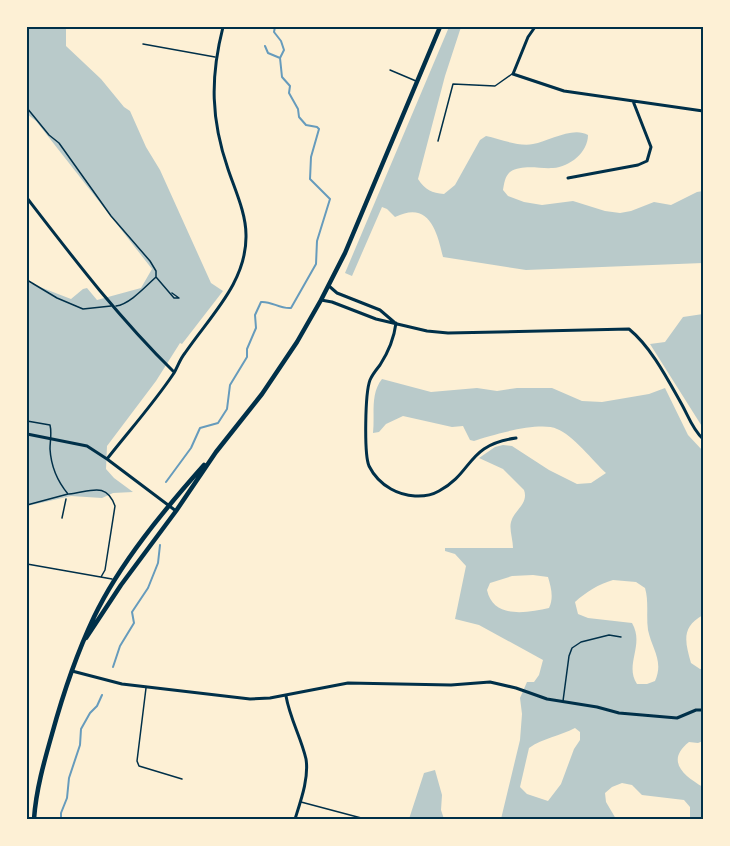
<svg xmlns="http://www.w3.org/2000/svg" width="730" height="846" font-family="'Nunito Sans',sans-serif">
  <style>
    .green { fill: #b9caca; fill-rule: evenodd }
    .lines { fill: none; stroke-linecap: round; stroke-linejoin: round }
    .stream { stroke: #669bbc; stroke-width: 2 }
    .path { stroke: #003049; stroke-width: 1.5 }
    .service { stroke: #003049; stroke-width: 1.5 }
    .minor { stroke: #003049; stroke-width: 3 }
    .tertiary { stroke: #003049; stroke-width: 4.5 }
    .neatline { fill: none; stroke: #003049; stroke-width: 2 }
  </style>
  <rect width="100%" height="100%" fill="#fdf0d5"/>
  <path class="green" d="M 27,27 L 66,27 L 66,46 L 101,79 L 124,107 L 130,111 L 146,147 L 160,170 L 211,283 L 223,291 L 182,344 L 180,343 L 156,381 L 107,446 L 106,469 L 114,478 L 133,492 L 113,493 L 102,498 L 71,496 L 27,506 L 27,282 L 71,299 L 83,289 L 87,288 L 97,300 L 141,288 L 152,269 L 36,121 L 27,114 Z
    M 449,27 L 461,27 L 445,76 L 418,179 C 425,190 432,193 444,194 L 455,185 L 480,140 L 486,136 C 500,139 519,147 533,144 C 549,141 573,126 588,135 C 588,152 570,167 553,168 C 539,169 523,164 510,172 C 505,176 504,184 503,190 L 508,196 L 524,202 L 542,205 L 573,201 L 605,211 L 620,213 L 631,211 L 654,202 L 671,205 L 697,192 L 703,191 L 703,263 L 526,270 L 443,257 C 437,231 429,200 395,217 L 387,209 L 382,207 L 352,276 L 345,273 Z
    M 703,314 L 703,428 L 650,344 L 665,342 L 683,317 Z
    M 382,379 L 431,392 L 477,388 L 497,391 L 517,388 L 552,388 L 582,401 L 602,402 L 649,394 L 665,388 L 688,435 L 703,451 L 703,615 C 681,627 685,642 691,663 L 700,669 L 703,669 L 703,741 L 698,743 L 689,742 C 665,761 684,776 703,787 L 703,819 L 690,819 L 690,807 L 684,800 L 642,795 L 632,785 L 622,783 L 612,787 L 605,793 L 606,802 L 616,819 L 501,819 L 520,740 L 522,714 L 520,698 L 527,682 L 534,682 L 539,675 L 543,660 L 479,625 L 455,619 L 466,566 L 455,554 L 445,551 L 445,548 L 513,548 C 513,540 509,529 511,522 C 514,510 529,504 524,490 L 503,469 L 479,458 L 495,447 L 503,445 L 512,446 L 549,470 L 577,484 L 591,483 L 606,473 C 594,462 572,434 557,429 C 540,421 491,435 474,441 L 470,440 L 463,426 L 452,427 L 403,416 L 386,424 L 379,432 L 373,433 C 375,414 370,394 382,379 ZM 533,575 L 548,577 C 551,587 554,598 549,608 C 527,613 493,619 487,590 L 490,583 L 512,576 ZM 613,580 L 636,582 L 645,588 C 649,601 646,616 648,630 C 652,649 664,661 655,681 L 647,684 L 637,684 C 624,665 645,645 632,623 L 588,618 L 578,614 L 575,602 C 586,592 599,584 613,580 ZM 575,728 L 580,732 L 580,740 L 574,749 L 561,784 L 548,801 L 527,794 L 520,787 L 529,748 C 543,738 560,736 575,728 Z
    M 435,770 L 442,795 L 441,810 L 444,819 L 409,819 L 424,773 Z"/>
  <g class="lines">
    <path class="stream" d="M 265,46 L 268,53 L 280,58
      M 166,482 L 191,448 L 200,428 L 218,423 L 227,409 L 230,385 L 247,357 L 247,349 L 256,328 L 255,315 L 261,302 C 272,301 279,309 291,308 L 316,264 L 317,241 L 330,199 L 310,179 L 311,157 L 319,129 L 317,127 L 306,125 L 299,117 L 298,109 L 289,93 L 290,86 L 282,77 L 280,58 L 284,50 L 281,41 L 274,32 L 275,27
      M 113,667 L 120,646 L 134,623 L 132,612 L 148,588 L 158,563 L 160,545
      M 61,819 L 61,813 L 67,798 L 69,778 L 80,745 L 81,729 L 90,713 L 97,706 L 102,695"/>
    <path class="path" d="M 62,518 L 66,499"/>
    <path class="service" d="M 143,44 L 215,57
      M 390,70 L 416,81
      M 27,108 L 49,135 L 59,143 L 111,216 L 150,261 L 156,271 L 156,277
      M 438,141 L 453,84 L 495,86 L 512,74
      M 27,280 L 57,298 L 83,309 L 111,306
      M 116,306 C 130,304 145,287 156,277 L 174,298 L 179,298 L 172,293
      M 27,421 L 50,425 C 52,433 50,441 50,449 C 51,466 58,482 68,494 L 27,505
      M 69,494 C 90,492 106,481 115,506 L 105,570 L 101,577
      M 27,564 L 112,579
      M 146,688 L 137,761 L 139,766 L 182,779
      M 563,701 L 569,656 L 572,648 L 581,642 L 609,635 L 621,637
      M 301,802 L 365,819"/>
    <path class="minor" d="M 535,27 L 528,37 L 513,74 L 564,91 L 703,111
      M 568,178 L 638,165 L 647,161 L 651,147 L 633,101
      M 27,198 C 74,259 119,318 174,372
      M 329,286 L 337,293 L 380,310 L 394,322
      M 321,300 L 332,302 L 376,319 L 427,331 L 448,333 L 629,329 C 651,347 667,378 681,403 C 688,415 692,429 703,439
      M 396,323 C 394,339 389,351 380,365 C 376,370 372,375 370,380 C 365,393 364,454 369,466 C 374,476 382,484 391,489 C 405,497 425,499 439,491 C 474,472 466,445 516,438
      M 27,434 L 87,446 L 107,459 L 176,511
      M 107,459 C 129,431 154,403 174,373 C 178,366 180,359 185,353 C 210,316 247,282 246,235 C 246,213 235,190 228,169 C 211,120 210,78 223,27
      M 72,671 L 122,684 L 250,699 L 270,698 L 348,683 L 451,685 L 490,682 L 516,688 L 547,699 L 597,707 L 619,713 L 677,718 L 696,710 L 703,710
      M 286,696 C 290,719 301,737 306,759 C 309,778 301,800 295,819"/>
    <path class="tertiary" d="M 86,638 L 121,585 L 176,511 L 216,452 L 262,394 L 297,342 L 321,300 L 345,253 L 440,27
      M 34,819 C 36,790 44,762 52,734 C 63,694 76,655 94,617 C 120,563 164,510 204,465"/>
  </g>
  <rect width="730" height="846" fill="none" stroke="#fdf0d5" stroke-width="57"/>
  <rect x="28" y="28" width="674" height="790" class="neatline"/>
</svg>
